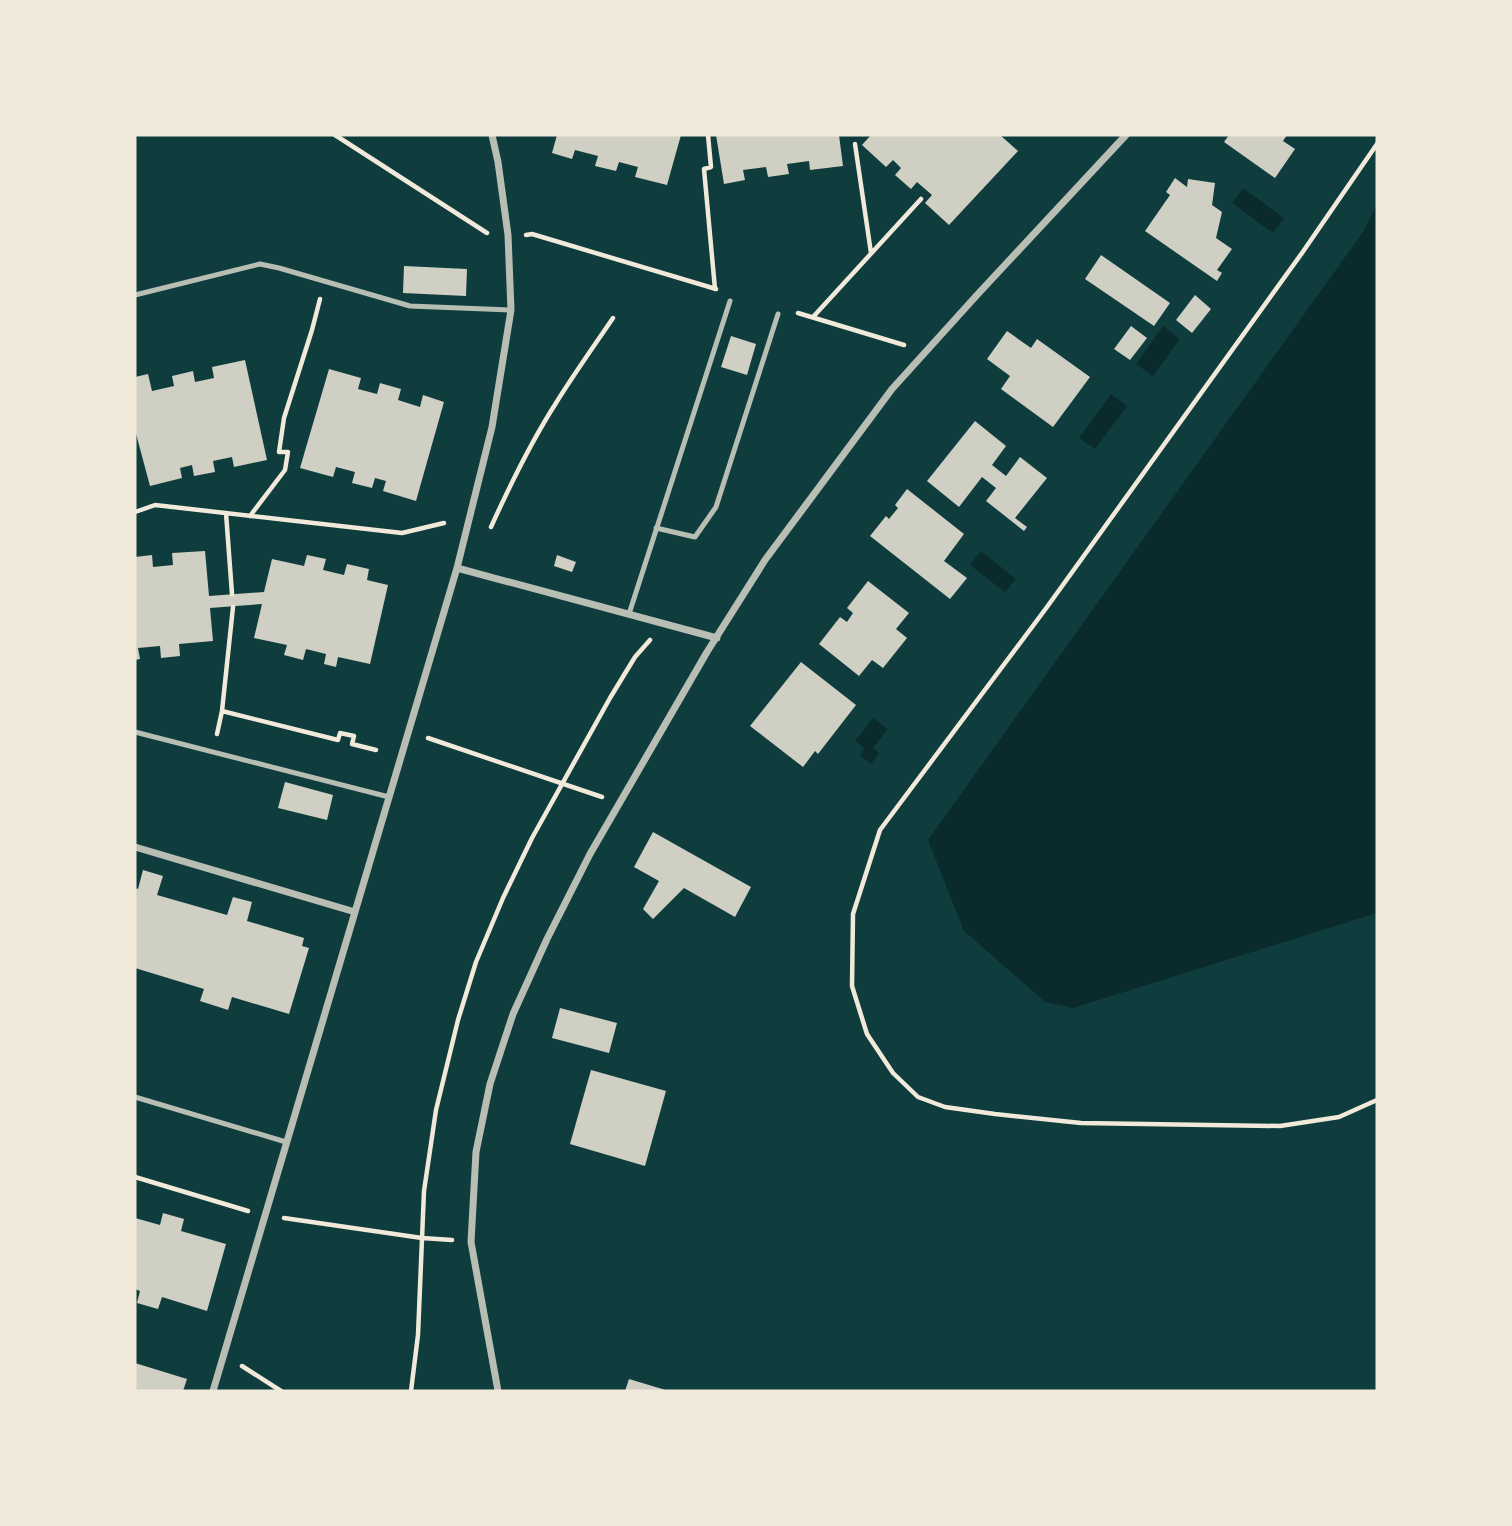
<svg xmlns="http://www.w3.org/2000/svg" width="1512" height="1526" font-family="'Varela Round',sans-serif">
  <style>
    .water { fill: #0a2a2b }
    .building { fill: #cfcfc3 }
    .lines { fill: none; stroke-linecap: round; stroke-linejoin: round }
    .path { stroke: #f1e9da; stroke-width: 4.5 }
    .service { stroke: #b8beb3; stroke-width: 5 }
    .minor { stroke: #b8beb3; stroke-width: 7 }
  </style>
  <rect width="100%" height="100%" fill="#0f3d3e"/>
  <path class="water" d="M 1243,188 L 1284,218 L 1273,233 L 1232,203 Z
    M 1377,205 L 1377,913 L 1073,1008 L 1045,1002 L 964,931 L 928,840 L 1363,232 Z
    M 1163,326 L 1180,339 L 1153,376 L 1136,364 Z
    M 1111,394 L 1127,406 L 1095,449 L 1079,438 Z
    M 981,551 L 1016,579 L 1005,592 L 970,565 Z
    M 873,718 L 888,729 L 873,748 L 879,753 L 871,764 L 860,755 L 864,748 L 855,741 Z"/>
  <path class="building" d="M 557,135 L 681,135 L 667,185 L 635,177 L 638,167 L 619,162 L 616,171 L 595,166 L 598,156 L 575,150 L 572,159 L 552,153 Z
    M 716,135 L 839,135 L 843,166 L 810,170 L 809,161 L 787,164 L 789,174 L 768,177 L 766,167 L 743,170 L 745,180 L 724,184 Z
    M 871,135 L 1000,135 L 1018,151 L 949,225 L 925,203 L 932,195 L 917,182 L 911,189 L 895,175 L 901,168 L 893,160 L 886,167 L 862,145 Z
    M 1229,135 L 1287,135 L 1283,141 L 1295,149 L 1275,178 L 1224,142 Z
    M 1175,178 L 1187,187 L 1188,179 L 1215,183 L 1212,205 L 1222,212 L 1216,238 L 1232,249 L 1217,270 L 1222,273 L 1217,281 L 1145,231 L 1170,195 L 1166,192 Z
    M 1101,255 L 1170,303 L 1154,326 L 1085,279 Z
    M 404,266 L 467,269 L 466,296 L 403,293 Z
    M 1195,295 L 1211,309 L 1192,333 L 1176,320 Z
    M 1131,326 L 1147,338 L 1130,360 L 1114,349 Z
    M 1007,331 L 1031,348 L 1037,339 L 1090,377 L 1053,427 L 1001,389 L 1010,376 L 987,359 Z
    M 731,336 L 756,344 L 747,375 L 721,367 Z
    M 245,360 L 267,460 L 234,467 L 232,457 L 213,461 L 215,472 L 194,476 L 192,465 L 180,468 L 182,478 L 150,486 L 135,430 L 135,377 L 148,374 L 152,391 L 174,386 L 172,376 L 193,371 L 195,382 L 214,378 L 212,367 Z
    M 329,369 L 361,378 L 358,389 L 377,394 L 380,383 L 401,389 L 398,400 L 420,407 L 423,395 L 444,402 L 416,501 L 383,491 L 386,481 L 375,478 L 372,488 L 352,483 L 355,472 L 336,467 L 333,477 L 300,468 Z
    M 975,421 L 1006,446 L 992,465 L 1006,476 L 1020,457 L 1047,478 L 1015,518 L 1027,527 L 1024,531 L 986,501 L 996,488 L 982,477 L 959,507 L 927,481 Z
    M 907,489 L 964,534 L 944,561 L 967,578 L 950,599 L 870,536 L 886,516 L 889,519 L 898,508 L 895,505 Z
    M 205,551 L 209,596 L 264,592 L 272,559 L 304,566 L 307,555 L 326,559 L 323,570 L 344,575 L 347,564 L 369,569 L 367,580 L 388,585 L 370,664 L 338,657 L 336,667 L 324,664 L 326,654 L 306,649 L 303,660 L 284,655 L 287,645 L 254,638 L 262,604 L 210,608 L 213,641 L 179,644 L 180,656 L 161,658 L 160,646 L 138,648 L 140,659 L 135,660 L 135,557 L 152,555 L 153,567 L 173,565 L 172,553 Z
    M 557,555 L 576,562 L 572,572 L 554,566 Z
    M 868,581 L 909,613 L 896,629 L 907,638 L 883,668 L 872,660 L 859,676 L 819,644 L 840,617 L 847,622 L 853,613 L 847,608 Z
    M 801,662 L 856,705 L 818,754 L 815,751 L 803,767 L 750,726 Z
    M 285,782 L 333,795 L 327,820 L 278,808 Z
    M 653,832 L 751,887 L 735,917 L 684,888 L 653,919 L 643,909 L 659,881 L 634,867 Z
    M 143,870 L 163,876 L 157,895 L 227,915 L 233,897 L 252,902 L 247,921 L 304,938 L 302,946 L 309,948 L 289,1014 L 232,997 L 228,1010 L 200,1001 L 204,989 L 135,968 L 135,888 L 138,889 Z
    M 560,1008 L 617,1023 L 609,1053 L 552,1038 Z
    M 591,1070 L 666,1091 L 645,1166 L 570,1144 Z
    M 163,1213 L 184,1219 L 181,1231 L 226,1244 L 207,1311 L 162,1297 L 158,1309 L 137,1303 L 140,1291 L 135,1289 L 135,1218 L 160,1225 Z
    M 135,1363 L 187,1379 L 183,1391 L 135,1391 Z
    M 629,1379 L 669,1391 L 625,1391 Z"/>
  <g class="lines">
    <path class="path" d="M 335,135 L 487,233
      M 708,135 L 711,167 L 704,169 L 715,289
      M 855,144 L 871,253
      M 1377,144 L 1302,253 L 1047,607 L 880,830 L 853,914 L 852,986 L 867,1034 L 893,1073 L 918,1097 L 945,1107 L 995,1114 L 1081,1123 L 1280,1126 L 1339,1117 L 1377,1100
      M 526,235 L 532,234 L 716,289
      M 798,313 L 904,345
      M 813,317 L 921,199
      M 135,512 L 155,505 L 402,533 L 444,523
      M 226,513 L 232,594
      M 250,516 L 285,470 L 288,452 L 279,452 L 284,418 L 312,330 L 320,299
      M 491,527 C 510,485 531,442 556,403 C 574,374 594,346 613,318
      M 222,711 L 338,740 L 340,733 L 354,736 L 352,744 L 376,750
      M 217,734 L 222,711 L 233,607
      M 428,738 L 602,797
      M 135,1177 L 248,1211
      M 284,1218 L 422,1238 L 452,1240
      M 242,1366 L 281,1391
      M 411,1391 L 418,1335 L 424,1191 L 436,1110 L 458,1020 L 476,962 L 503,898 L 532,838 L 610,698 L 635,657 L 650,640"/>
    <path class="service" d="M 135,295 L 260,264 L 279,268 L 410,306 L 511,310
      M 656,528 L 695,537 L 716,507 L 778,314
      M 629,614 L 730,301
      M 135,732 L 389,797
      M 135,1097 L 286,1142"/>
    <path class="minor" d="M 457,568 L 717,638
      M 135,847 L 355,912
      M 213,1391 L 457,568 L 492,427 L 511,310 L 508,235 L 498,162 L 492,135
      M 498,1391 L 471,1242 L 476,1152 L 490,1084 L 513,1014 L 547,939 L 590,854 L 707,652 L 765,560 L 892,389 L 977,295 L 1126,135"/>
  </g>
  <rect width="1512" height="1526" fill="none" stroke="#f1e9da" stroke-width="273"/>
</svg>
